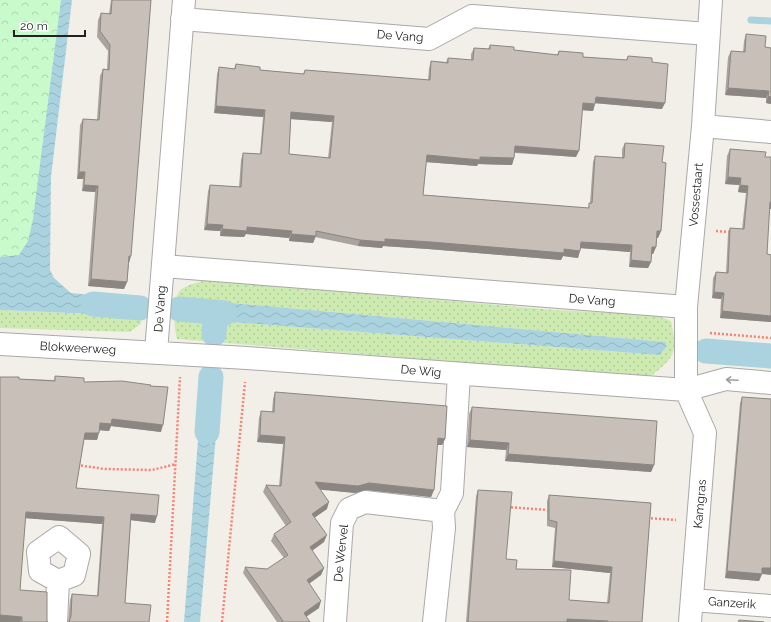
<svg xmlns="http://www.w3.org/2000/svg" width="771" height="622" font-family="Raleway,sans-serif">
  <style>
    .grass { fill: url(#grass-dots); fill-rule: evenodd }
    .park { fill: url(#park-crowns) }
    .water { fill: url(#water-waves) }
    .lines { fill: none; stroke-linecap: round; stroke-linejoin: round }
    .stream { stroke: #aad3df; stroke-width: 7 }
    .canal { stroke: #aad3df; stroke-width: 25 }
    .minor-casing { stroke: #a9a9a9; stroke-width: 24 }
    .path { stroke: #fa8072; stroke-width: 2.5; stroke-dasharray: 2 2; stroke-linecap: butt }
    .minor { stroke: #fff; stroke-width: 22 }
    .wall { fill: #aba49e; fill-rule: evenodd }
    .shaded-wall { fill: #8b8681 }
    .building { fill: #c7bfb8; stroke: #8b8681; fill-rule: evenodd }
    .oneway { stroke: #9c9c9c }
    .labels { text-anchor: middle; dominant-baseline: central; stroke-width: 3; stroke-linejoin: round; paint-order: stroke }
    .street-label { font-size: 12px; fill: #222; stroke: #fff }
  </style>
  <defs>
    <pattern id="grass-dots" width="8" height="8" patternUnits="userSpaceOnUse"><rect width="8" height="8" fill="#cdebb0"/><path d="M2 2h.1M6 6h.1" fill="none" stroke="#b0c997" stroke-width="1.8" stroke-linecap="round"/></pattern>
    <pattern id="park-crowns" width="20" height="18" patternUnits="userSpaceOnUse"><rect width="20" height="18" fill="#c8facc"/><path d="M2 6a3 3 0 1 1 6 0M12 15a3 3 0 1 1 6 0" fill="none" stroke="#acd6af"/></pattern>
    <pattern id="water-waves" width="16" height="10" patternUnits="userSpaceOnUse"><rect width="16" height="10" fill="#aad3df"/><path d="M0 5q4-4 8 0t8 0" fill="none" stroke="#92b5bf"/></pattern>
  </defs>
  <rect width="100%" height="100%" fill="#f2efe9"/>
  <path class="grass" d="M 207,280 L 555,310 L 656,315 L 671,321 C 678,355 675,356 649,378 L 177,339 C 174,328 171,294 183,288 C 190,284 199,282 207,280 ZM 199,300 L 665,342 L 667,346 L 660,355 L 193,319 L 192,304 Z
    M 127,305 L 142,305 L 141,324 L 130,332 L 0,328 L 0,310 L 120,315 L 126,310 Z"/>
  <path class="park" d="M 0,0 L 69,0 L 32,301 L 0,301 Z"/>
  <path class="water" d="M 61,0 L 72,0 L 51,177 L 50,270 L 54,278 L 71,293 L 123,298 L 127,301 C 128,308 125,310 120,315 L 0,310 L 0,257 L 19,255 L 28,241 L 33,219 Z
    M 199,300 L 665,342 L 667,346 L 660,355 L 192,319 L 190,314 L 192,304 Z
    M 718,348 L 771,351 L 771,361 L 718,357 Z
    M 206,397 L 219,400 L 200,622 L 184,622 L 201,401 L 203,398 Z"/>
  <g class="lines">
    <path class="stream" d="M 751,20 L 771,21"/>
    <path class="canal" d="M 93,304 L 140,308
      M 179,309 L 225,313
      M 214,334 L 216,312
      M 706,351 L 771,356
      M 207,432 L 211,377"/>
    <defs>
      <path id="minor" d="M 182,19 L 429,39 L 472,16 L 708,34
        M 703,126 L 771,132
        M 163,266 L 686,307
        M 0,344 L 247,358 L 686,390 L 726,379 L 771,383
        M 156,352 L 184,0
        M 59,537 L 79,554 L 74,575 L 58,581 L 40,571 L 38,552 Z
        M 692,600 L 771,606
        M 56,622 L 58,581
        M 335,622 L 342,523 L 349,509 L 365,502 L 443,511
        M 434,622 L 444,528 L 443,511 L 452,493 L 459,374
        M 690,622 L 705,433 L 686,390 L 686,307 L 703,126 L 711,0"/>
    </defs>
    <use href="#minor" class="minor-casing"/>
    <path class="path" d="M 716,231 L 731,232
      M 710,333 L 771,338
      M 77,465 L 105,469 L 152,470 L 176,464
      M 507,507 L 548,510
      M 647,518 L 676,520
      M 167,622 L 180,377
      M 222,622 L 245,382"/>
    <use href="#minor" class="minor"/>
  </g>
  <path class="wall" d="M 111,0 L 151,0 L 129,263 L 127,282 L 124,289 L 88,286 L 95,192 L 82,191 L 83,179 L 77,179 L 80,125 L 83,119 L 97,120 L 100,76 L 103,69 L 107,69 L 108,51 L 97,37 L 98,20 L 101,13 L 109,14 Z
    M 746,34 L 765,47 L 771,48 L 771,104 L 766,103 L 766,98 L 725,95 L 728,57 L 731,51 L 743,52 L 744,41 Z
    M 490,45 L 514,50 L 557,55 L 559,51 L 583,57 L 626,60 L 628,56 L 652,62 L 662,109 L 595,103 L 593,111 L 582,110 L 576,157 L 515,153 L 512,165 L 478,164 L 477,166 L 426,162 L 423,195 L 588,208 L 590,203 L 593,162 L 595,156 L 622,158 L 622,149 L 625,143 L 662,162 L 661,231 L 658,238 L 657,238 L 656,247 L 653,254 L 651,254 L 651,262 L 648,268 L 629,267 L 630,252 L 580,248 L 578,258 L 563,256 L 561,260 L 428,249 L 383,246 L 382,248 L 358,246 L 315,237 L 313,243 L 289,241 L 289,238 L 246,234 L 244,237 L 220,236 L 220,231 L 204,230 L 208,191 L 210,185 L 239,187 L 241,160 L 243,153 L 260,154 L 263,117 L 214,113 L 217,74 L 219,67 L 234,69 L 236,64 L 260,70 L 303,74 L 305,70 L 428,80 L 429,68 L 431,61 L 446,62 L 448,58 L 471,60 L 471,54 L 474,48 L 488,49 ZM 291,119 L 332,122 L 328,158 L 289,154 Z
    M 730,149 L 765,157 L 771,157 L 771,209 L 769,209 L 767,254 L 771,255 L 771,322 L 720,318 L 721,299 L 712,298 L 713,278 L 716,272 L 726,273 L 728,234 L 730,228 L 742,229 L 746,193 L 738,192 L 739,185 L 725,184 L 727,156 Z
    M 55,376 L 84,382 L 150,386 L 161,432 L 111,426 L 109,431 L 99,430 L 97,440 L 84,440 L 76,488 L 155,523 L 131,520 L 125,603 L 149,622 L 68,622 L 70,600 L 72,594 L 97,596 L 102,524 L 25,518 L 20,590 L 48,622 L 0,622 L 19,379 L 54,380 Z
    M 275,392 L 445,439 L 442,445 L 437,445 L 434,490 L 431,497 L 366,490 L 355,493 L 320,489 L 327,509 L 314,517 L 324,542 L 312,551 L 324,568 L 321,575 L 309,584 L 319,608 L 306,617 L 310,622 L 277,622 L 243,573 L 245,567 L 267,569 L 284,558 L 271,541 L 274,534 L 286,526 L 263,492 L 266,485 L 279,486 L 283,444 L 257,442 L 259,418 L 261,411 L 272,412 L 273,399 Z
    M 742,397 L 762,574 L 759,581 L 725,578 L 740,403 Z
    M 472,407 L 654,465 L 651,472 L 505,461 L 506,450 L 467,447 L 469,414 Z
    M 478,490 L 506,559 L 516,569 L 569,600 L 607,603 L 610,573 L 552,567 L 555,528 L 547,526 L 547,501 L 549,495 L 651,503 L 642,622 L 466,622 L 476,496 Z"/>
  <path class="shaded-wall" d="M 728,88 L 769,91 L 766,98 L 725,95 Z
    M 768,96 L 771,97 L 771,104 L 766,103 Z
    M 596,97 L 665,103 L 662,109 L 593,103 Z
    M 583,103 L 595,104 L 593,111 L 580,110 Z
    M 216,106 L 265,110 L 263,117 L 214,113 Z
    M 291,112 L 334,116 L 332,122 L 289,119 Z
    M 515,146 L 579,151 L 576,157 L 512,152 Z
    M 427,155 L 514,158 L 512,165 L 478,164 L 477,166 L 425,162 Z
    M 79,172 L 85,172 L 83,179 L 77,179 Z
    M 728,177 L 741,178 L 739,185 L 725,184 Z
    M 84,185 L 98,186 L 95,192 L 82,191 Z
    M 740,185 L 748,186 L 746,193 L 738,192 Z
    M 770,202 L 771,202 L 771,209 L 767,209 Z
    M 207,224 L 223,225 L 220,231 L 204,230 Z
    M 247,227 L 292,231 L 289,238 L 246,234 L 244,237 L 220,236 L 222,229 Z
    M 657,231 L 661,231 L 658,238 L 655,237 Z
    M 291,234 L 316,236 L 313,243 L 289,241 Z
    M 385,239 L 564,249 L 580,251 L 578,258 L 563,256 L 561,260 L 428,249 L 383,246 L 382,248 L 358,246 L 360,240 Z
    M 581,242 L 632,245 L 630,252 L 579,248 Z
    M 652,247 L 656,247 L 653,254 L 649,254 Z
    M 129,256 L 131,256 L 129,263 L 126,263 Z
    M 631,260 L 651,262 L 648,268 L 629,267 Z
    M 91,279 L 127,282 L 124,289 L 88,286 Z
    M 714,292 L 724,293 L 721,299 L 712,298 Z
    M 722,311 L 771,316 L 771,322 L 720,318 Z
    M 112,419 L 163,425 L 161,432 L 111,426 L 109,431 L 97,430 L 100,423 Z
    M 85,433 L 99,433 L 97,440 L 82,439 Z
    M 260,435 L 285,437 L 283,444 L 257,442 Z
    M 438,438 L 445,439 L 442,445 L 435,445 Z
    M 470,440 L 509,443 L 506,450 L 467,447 Z
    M 508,454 L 654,465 L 651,472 L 505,461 Z
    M 315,482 L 369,483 L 434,490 L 431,497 L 366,490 L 355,493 L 313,489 Z
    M 329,502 L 327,509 L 310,521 L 312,514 Z
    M 26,512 L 104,517 L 102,524 L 23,518 Z
    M 131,514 L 157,516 L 155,523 L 129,520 Z
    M 327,535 L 324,542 L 307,554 L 310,547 Z
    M 554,561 L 612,567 L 610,573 L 552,567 Z
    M 324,568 L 321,575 L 304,587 L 307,580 Z
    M 762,568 L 771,568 L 771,575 L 762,574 L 759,581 L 725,578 L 727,571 Z
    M 321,601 L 319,608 L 301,620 L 304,613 Z
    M 0,615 L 22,617 L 20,622 L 0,622 Z
    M 567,619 L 608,621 L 608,622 L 566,622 Z"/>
  <path class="building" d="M 112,0 L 151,0 L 131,256 L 129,256 L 127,282 L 91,279 L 98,186 L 84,185 L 85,172 L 79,172 L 83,119 L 99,120 L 103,69 L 109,70 L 110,45 L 100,31 L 101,13 L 111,14 Z
    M 746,34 L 766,36 L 765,47 L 771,48 L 771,97 L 768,96 L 769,91 L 728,88 L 731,51 L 745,52 Z
    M 490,45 L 514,47 L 514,50 L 558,55 L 559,51 L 583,53 L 583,57 L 627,60 L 628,56 L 652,58 L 652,62 L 668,64 L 665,103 L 596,97 L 595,104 L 583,103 L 579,151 L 515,146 L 514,158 L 480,157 L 480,160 L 427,155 L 423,195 L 589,208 L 589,203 L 592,203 L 595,156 L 624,158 L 625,143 L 664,146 L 662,162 L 666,163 L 661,231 L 657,231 L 656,247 L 652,247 L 651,262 L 631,260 L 632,245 L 581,242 L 580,251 L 564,249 L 564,253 L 431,242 L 385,239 L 385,242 L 360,240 L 316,231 L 316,236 L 291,234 L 292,231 L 247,227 L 247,231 L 222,229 L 223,225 L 207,224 L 210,185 L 241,187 L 243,153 L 261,154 L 265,110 L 216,106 L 219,67 L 235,69 L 236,64 L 260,67 L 260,70 L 304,74 L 305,70 L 430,80 L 431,61 L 448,63 L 448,58 L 473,60 L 474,48 L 490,49 ZM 291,112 L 334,116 L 330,158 L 289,154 Z
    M 730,149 L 766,152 L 765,157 L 771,157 L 771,202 L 770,202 L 767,254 L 771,255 L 771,316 L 722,311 L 724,293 L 714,292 L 716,272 L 728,273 L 730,228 L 744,229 L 748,186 L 740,185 L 741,178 L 728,177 Z
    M 55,376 L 84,378 L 84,382 L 122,381 L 151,385 L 150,386 L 168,387 L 163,425 L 112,419 L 111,424 L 100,423 L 99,433 L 85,433 L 76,488 L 159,495 L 157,516 L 131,514 L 125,603 L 151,605 L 149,622 L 69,622 L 71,616 L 72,594 L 98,596 L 104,517 L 26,512 L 20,590 L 47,592 L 47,621 L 48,622 L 22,622 L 22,617 L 0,615 L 0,377 L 19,377 L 19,379 L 55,381 Z
    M 275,392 L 447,406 L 445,439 L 438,438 L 434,490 L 369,483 L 358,486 L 315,482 L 329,502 L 312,514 L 327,535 L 310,547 L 324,568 L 307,580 L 321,601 L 304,613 L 310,622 L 281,622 L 283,621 L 245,567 L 267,569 L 288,555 L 274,534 L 291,522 L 266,485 L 281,486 L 285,437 L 260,435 L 261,411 L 274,412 Z
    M 742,397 L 771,399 L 771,568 L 762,568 L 762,574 L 727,571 Z
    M 472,407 L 657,421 L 654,465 L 508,454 L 509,443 L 470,440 Z
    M 478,490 L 512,492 L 506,559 L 517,560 L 516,569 L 571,570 L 569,600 L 609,603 L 612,567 L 554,561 L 557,522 L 549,520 L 549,495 L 651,503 L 642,622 L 608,622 L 608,621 L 567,619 L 567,622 L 468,622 Z
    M 739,620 L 764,622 L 738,622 Z"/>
  <defs><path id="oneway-shaft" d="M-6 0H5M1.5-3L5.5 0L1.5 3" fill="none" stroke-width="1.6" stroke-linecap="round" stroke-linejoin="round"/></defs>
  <use class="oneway" href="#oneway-shaft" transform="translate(732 380) rotate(-177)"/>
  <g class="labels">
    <g class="street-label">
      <text transform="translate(400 36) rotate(4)">De Vang</text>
      <text transform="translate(696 195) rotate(-85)">Vossestaart</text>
      <text transform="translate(592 300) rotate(4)">De Vang</text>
      <text transform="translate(160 309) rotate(-86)">De Vang</text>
      <text transform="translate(78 348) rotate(3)">Blokweerweg</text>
      <text transform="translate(421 371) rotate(5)">De Wig</text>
      <text transform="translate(700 504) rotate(-85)">Kamgras</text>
      <text transform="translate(341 553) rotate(-84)">De Wervel</text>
      <text transform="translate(732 603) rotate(4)">Ganzerik</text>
    </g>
  </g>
  <path d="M14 30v6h71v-6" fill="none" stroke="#222222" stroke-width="2"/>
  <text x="20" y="30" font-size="12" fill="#222222" stroke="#ffffff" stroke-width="3" paint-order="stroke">20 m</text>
</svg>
